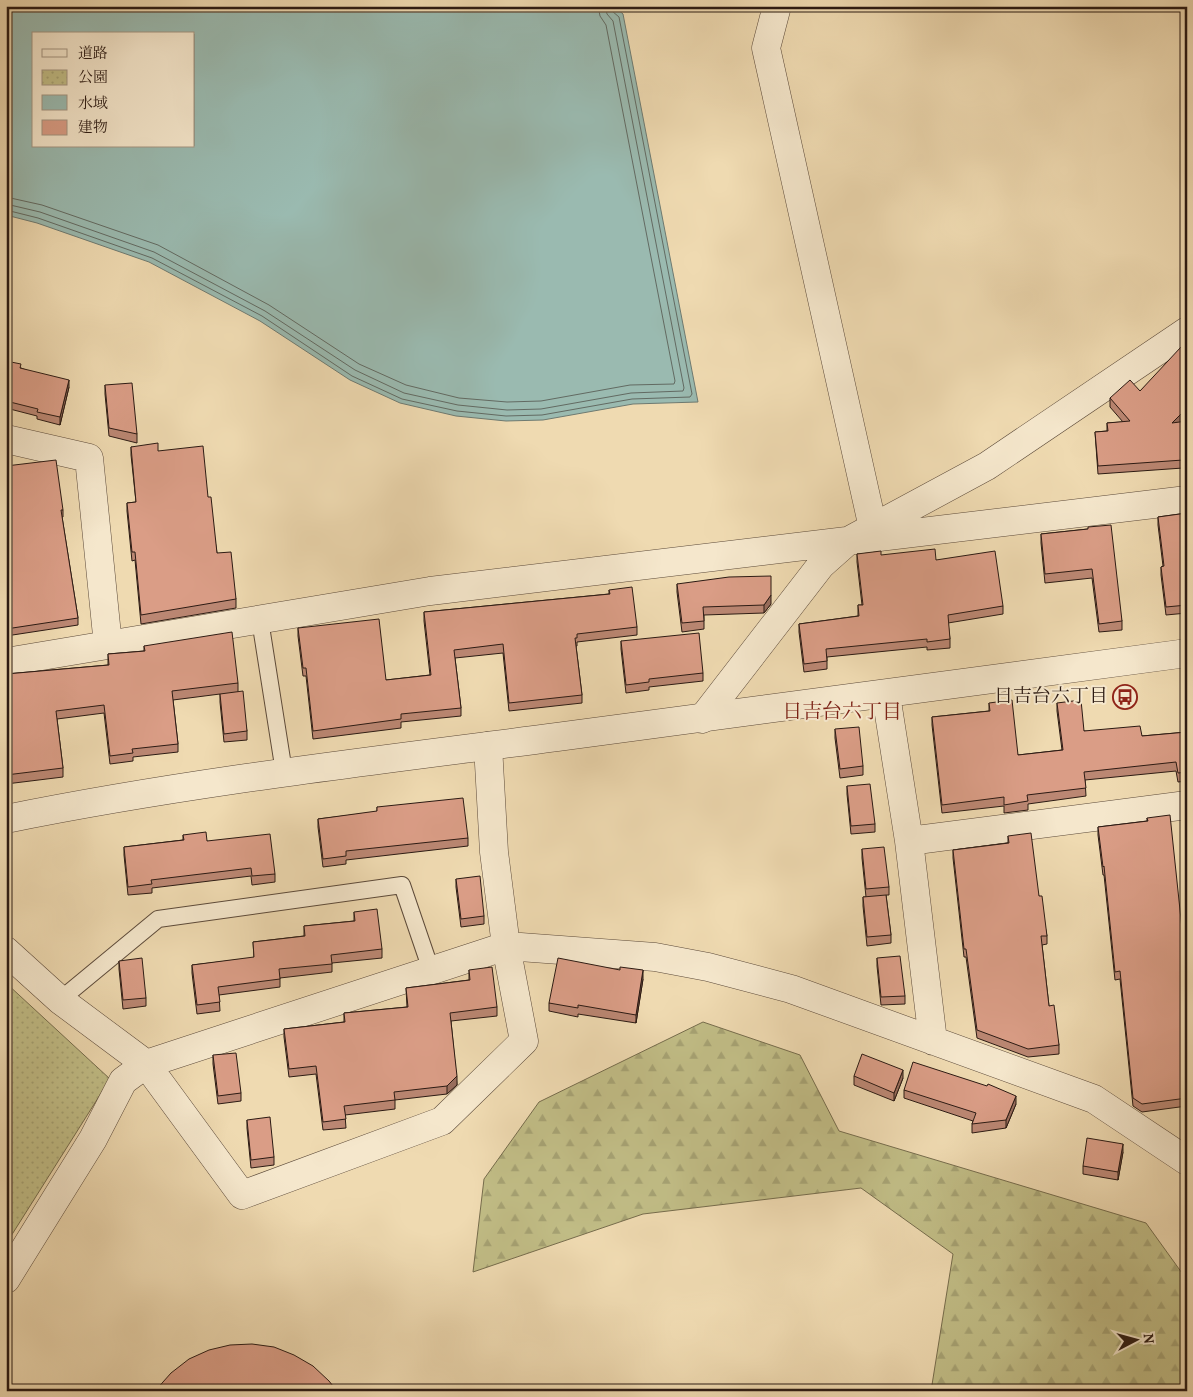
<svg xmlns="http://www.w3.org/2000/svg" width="1193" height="1397" font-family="Vollkorn,'Noto Serif JP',serif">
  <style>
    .forest { fill: url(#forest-firs); stroke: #766c4c }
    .park { fill: url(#park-dots); stroke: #766c4c }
    .water { fill: #9abab0; stroke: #6e7a71; fill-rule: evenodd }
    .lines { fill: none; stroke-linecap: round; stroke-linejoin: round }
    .shore { stroke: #626a62; stroke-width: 1 }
    .service-casing { stroke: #5c4a3a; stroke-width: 18 }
    .minor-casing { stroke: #5c4a3a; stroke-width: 29 }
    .tertiary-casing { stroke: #5c4a3a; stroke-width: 29 }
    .service { stroke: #f5e7cc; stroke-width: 16 }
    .minor { stroke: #f5e7cc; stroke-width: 28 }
    .tertiary { stroke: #f5e7cc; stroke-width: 28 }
    .wall { fill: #bb8773; stroke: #2b1a13 }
    .shaded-wall { fill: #996e5e; stroke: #2b1a13 }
    .building { fill: #da9d86; stroke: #2b1a13 }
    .labels { text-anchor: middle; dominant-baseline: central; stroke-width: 4; stroke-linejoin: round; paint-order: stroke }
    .poi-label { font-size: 19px; fill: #2b1a13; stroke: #f5e7cc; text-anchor: end }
    .neighbourhood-label { font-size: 20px; fill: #7a1f14; stroke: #f5e7cc }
  </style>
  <defs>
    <pattern id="forest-firs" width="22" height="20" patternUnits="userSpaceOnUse" patternTransform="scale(1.25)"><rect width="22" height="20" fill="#c1bd86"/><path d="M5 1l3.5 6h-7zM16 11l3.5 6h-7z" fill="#a6a273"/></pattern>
    <pattern id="park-dots" width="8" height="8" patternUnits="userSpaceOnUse" patternTransform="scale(1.25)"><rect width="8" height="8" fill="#c1bd86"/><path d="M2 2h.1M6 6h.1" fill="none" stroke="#a6a273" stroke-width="1.8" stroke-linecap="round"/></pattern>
  </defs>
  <rect width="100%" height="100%" fill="#efdab1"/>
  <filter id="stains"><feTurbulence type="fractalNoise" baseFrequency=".004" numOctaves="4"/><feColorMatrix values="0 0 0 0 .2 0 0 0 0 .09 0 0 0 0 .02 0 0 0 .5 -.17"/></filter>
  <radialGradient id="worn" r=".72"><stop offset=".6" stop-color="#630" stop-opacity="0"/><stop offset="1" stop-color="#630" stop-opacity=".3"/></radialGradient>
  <path class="forest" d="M 703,1022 L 800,1055 L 839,1131 L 1146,1223 L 1187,1280 L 1187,1391 L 931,1391 L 953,1254 L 861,1188 L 643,1214 L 473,1272 L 484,1179 L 539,1102 Z"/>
  <path class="park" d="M 6,983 L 110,1079 L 6,1244 Z"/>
  <path class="water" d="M 6,6 L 614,6 L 623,14 L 698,402 L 633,404 L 543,420 L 506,421 L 456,416 L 400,403 L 350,380 L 260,321 L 149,262 L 37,223 L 6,215 ZM 34,34 L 194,34 L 194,146 L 34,146 Z"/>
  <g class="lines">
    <path class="shore" d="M 6,197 L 42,205 L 158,245 L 269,305 L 359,364 L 406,385 L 459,398 L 507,402 L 541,401 L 630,385 L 674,384 L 675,381 L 606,25 L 600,16 L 598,6
      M 6,204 L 40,212 L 154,252 L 265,311 L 355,370 L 404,393 L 458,405 L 507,410 L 541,409 L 631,393 L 683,391 L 684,388 L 613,21 L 607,14 L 605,6
      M 6,210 L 38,218 L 152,258 L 262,316 L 352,376 L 402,399 L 457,411 L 506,416 L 542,415 L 632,399 L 690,397 L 692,394 L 619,17 L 612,11 L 612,6"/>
    <defs>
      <path id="service" d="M 260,620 L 284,772
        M 60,1000 L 158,919 L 402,885 L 431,970"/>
      <path id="minor" d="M 777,6 L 766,48 L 873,528
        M 6,439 L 89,458 L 108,645
        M 6,662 L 430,591 L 1187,500
        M 886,695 L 909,841 L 933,1041
        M 702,719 L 821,565 L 848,541 L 987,466 L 1187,331
        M 909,841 L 1187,805
        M 6,951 L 60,1000 L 146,1064 L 242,1195 L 442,1121 L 524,1041 L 506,946 L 494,852 L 488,746
        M 6,1279 L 93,1139 L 123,1081 L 146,1064 L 506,946 L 655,957 L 708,967 L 791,989 L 1094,1099 L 1187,1161"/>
      <path id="tertiary" d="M 6,819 C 188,782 373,761 557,737 C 767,711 977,683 1187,653"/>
    </defs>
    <use href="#service" class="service-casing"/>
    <use href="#minor" class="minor-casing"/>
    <use href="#tertiary" class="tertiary-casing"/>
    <use href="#service" class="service"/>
    <use href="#minor" class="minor"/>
    <use href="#tertiary" class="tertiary"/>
  </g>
  <path class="wall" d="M 1187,349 L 1187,416 L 1182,422 L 1187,421 L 1187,485 L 1186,485 L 1183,468 L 1098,474 L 1095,432 L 1107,431 L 1107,423 L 1123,422 L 1110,407 L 1110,398 L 1140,391 Z
    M 6,361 L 21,368 L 69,387 L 60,425 L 37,419 L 37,416 L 6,408 Z
    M 105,385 L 137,434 L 137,443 L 109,436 L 105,394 Z
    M 131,447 L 158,451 L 208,497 L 217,553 L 236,599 L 236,608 L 141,624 L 135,560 L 132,561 L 127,511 L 127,503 L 136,502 L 131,455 Z
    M 6,466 L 63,510 L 63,517 L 62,517 L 78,618 L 78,625 L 6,636 Z
    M 1187,513 L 1187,613 L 1166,615 L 1161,575 L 1161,567 L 1163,566 L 1158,525 L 1158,517 Z
    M 1088,529 L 1122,621 L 1122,630 L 1099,632 L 1092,578 L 1045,583 L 1041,543 L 1041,534 Z
    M 857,554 L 936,560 L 1003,606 L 1003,614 L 948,623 L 950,639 L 950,648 L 927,650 L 927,647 L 827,657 L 827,669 L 804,672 L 799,632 L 799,624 L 858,616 L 858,605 L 862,605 L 857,562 Z
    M 677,584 L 771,604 L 764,613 L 704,615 L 704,629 L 682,632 L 677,592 Z
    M 609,590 L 637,627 L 637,635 L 577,642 L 577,646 L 576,646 L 582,695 L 582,703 L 509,711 L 503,653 L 455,658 L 461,708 L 461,716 L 401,722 L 401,728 L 313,739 L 306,676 L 303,676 L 298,636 L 298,628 L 386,680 L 430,675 L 424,621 L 424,612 L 609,594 Z
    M 621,641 L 703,673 L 703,681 L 649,687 L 649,690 L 626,693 L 621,649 Z
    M 144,646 L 238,683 L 238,692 L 247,731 L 247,740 L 224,742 L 220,702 L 220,694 L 173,700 L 178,744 L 178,752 L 133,757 L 133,761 L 110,764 L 104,713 L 57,719 L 63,768 L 63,777 L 6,784 L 6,674 L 108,665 L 108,654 L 144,651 Z
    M 989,703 L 1018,755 L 1062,750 L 1057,711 L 1057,703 L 1084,731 L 1142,736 L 1187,732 L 1187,781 L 1178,782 L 1176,771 L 1085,780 L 1086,796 L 1028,804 L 1028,810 L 1004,813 L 1004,806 L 942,813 L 932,725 L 932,717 L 989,711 Z
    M 835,729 L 863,766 L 863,775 L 840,778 L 835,738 Z
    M 847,786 L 875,824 L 875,832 L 851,834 L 847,794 Z
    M 377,807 L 468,838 L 468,846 L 346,860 L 346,864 L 323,867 L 318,827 L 318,819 L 377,812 Z
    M 1147,818 L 1182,929 L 1187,929 L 1187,1106 L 1142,1112 L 1133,1106 L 1120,979 L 1115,980 L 1104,875 L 1103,875 L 1098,835 L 1098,827 L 1147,821 Z
    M 183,835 L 207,841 L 275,874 L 275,882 L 252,885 L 251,876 L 152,888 L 152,893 L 128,895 L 124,855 L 124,847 L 183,840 Z
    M 1008,836 L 1039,896 L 1047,936 L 1047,944 L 1042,945 L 1049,1006 L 1059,1045 L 1059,1054 L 1028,1057 L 977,1038 L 966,957 L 964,957 L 953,858 L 953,850 L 1008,843 Z
    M 862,849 L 889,887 L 889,895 L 886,895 L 891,935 L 891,943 L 867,946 L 863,906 L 863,897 L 866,897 L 862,858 Z
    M 456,879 L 484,916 L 484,924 L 461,927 L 456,887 Z
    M 354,912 L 382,949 L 382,958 L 332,963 L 332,972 L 280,978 L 280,987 L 219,995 L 220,1011 L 197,1014 L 192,973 L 192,965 L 254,958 L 253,942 L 304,936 L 304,926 L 354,921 Z
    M 877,958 L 905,996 L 905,1004 L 881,1005 L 877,966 Z
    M 119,961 L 146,998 L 146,1006 L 123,1009 L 119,969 Z
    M 469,970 L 497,1007 L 497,1016 L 451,1021 L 457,1085 L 447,1094 L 395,1100 L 395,1109 L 345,1115 L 346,1128 L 323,1130 L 316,1074 L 289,1077 L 284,1037 L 284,1029 L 344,1022 L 344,1013 L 407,1007 L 406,988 L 469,980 Z
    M 643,979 L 636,1023 L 578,1014 L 578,1017 L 549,1011 L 549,1003 Z
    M 213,1055 L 241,1093 L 241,1101 L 218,1104 L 213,1064 Z
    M 854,1076 L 903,1078 L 894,1101 L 854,1085 Z
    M 904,1090 L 1016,1104 L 1006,1128 L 972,1133 L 972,1124 L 973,1121 L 904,1098 Z
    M 247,1120 L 274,1157 L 274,1165 L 251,1168 L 247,1128 Z
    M 1123,1152 L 1118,1180 L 1083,1174 L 1083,1166 Z"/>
  <path class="shaded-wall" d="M 69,380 L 69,387 L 60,425 L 60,417 Z
    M 1187,408 L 1187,416 L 1172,432 L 1172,423 Z
    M 771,595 L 771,604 L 764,613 L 764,605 Z
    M 643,970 L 643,979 L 636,1023 L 636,1015 Z
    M 903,1070 L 903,1078 L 894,1101 L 894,1093 Z
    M 457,1076 L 457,1085 L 447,1094 L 447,1086 Z
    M 1016,1096 L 1016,1104 L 1006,1128 L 1006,1120 Z
    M 1123,1144 L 1123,1152 L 1118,1180 L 1118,1172 Z"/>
  <path class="building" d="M 1181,347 L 1185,351 L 1187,349 L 1187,408 L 1172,423 L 1187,421 L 1187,476 L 1186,476 L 1183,460 L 1098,466 L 1095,432 L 1108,431 L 1107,423 L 1130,421 L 1110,398 L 1130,380 L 1140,391 Z
    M 6,361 L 21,364 L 20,368 L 69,380 L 60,417 L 37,412 L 38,409 L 6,401 Z
    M 132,383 L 137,434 L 109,428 L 105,385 Z
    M 158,443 L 158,451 L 203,446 L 208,497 L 211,497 L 217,553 L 231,552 L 236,599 L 141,615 L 135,552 L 132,552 L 127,503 L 136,502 L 131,447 Z
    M 56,460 L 63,510 L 61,510 L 78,618 L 6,629 L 6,466 Z
    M 1187,513 L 1187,605 L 1166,607 L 1161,567 L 1164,566 L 1158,517 Z
    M 1111,525 L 1122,621 L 1099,624 L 1092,569 L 1045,574 L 1041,534 L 1088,529 L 1088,527 Z
    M 935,549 L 936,560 L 995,551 L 1003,606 L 948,615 L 950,639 L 927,642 L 927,639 L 826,649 L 827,661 L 804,664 L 799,624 L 859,616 L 858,605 L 863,605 L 857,554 L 881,551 L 881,555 Z
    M 771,576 L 771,595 L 764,605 L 703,607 L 704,621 L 682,623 L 677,584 L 729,577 Z
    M 632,587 L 637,627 L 577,634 L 577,638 L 575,638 L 582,695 L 509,703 L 503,644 L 454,650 L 461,708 L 401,714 L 401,719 L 313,731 L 306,668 L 303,668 L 298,628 L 379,619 L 386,680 L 431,675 L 424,612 L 610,594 L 609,590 Z
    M 232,632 L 238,683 L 172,691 L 178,744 L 132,749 L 133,753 L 110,756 L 104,705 L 56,711 L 63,768 L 6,775 L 6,674 L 109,665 L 108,654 L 145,651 L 144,646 Z
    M 699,633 L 703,673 L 649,679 L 649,682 L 626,685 L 621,641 Z
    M 243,691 L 247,731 L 224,734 L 220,694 Z
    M 1012,700 L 1018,755 L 1063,750 L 1057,703 L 1081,700 L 1084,731 L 1140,726 L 1142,736 L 1187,732 L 1187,772 L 1178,773 L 1176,762 L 1084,772 L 1086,788 L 1027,795 L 1028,801 L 1004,805 L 1004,797 L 942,805 L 932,717 L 990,711 L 989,703 Z
    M 859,727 L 863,766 L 840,769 L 835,729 Z
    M 870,784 L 875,824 L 851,826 L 847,786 Z
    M 463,798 L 468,838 L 346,851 L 346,856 L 323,859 L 318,819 L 377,811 L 377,807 Z
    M 1170,815 L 1182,929 L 1187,929 L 1187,1098 L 1142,1104 L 1133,1098 L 1120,971 L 1115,972 L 1104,866 L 1103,867 L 1098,827 L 1148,821 L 1147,818 Z
    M 206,832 L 207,841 L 270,834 L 275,874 L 252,876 L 251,868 L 151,880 L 152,884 L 128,887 L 124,847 L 184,840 L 183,835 Z
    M 1031,833 L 1039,896 L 1042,896 L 1047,936 L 1041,936 L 1049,1006 L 1054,1005 L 1059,1045 L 1028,1049 L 977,1030 L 966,949 L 964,949 L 953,850 L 1009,843 L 1008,836 Z
    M 884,847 L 889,887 L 866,889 L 862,849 Z
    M 480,876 L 484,916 L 461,919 L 456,879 Z
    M 886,895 L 891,935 L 867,937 L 863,897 Z
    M 377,909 L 382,949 L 331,955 L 332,964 L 279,969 L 280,979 L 218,987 L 220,1002 L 197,1005 L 192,965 L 254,957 L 253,942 L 305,936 L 304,926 L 355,921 L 354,912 Z
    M 900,956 L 905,996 L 881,997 L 877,958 Z
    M 142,958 L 146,998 L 123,1000 L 119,961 Z
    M 558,958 L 620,970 L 620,967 L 643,970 L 636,1015 L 578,1005 L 578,1008 L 549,1003 Z
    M 492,967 L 497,1007 L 450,1013 L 457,1076 L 447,1086 L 394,1092 L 395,1100 L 344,1106 L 346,1119 L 323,1122 L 316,1066 L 289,1069 L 284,1029 L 345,1022 L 344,1013 L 408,1007 L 406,988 L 470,980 L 469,970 Z
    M 236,1053 L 241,1093 L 218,1096 L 213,1055 Z
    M 862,1054 L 903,1070 L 894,1093 L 854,1076 Z
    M 913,1062 L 987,1086 L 988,1084 L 1016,1096 L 1006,1120 L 972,1124 L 976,1113 L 904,1090 Z
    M 270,1117 L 274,1157 L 251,1160 L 247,1120 Z
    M 1087,1138 L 1123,1144 L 1118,1172 L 1083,1166 Z
    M 252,1344 L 274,1347 L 294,1355 L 313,1366 L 329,1381 L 337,1391 L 155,1391 L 171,1373 L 189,1359 L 209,1350 L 230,1345 Z"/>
  <defs>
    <symbol id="bus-ring" viewBox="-11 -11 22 22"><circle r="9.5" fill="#f5e7cc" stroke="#8f2418" stroke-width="1.5"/><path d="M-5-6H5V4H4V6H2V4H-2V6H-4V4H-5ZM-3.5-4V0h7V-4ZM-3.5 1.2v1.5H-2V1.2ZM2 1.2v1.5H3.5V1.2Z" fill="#8f2418"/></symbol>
  </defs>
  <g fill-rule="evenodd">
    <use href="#bus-ring" x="1111" y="683" width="28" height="28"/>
  </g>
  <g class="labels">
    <g class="poi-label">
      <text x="1108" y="697">日吉台六丁目</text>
    </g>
    <g class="neighbourhood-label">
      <text x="842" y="713">日吉台六丁目</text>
    </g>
  </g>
  <rect width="1193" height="1397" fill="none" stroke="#efdab1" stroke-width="25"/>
  <rect x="8" y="8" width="1178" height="1382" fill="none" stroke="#2b1a13" stroke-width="2.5"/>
  <rect x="12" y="12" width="1168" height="1372" fill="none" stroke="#2b1a13"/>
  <rect x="32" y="32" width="162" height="115" fill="#f5e7cc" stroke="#a49582"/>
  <rect x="42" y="49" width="25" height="8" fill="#f5e7cc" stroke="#a49582"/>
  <text x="78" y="58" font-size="15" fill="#2b1a13">道路</text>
  <rect x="42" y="70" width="25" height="15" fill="url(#park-dots)" stroke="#a49582"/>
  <text x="78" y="82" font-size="15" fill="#2b1a13">公園</text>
  <rect x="42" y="95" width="25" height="15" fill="#9abab0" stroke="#a49582"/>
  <text x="78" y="108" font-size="15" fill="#2b1a13">水域</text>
  <rect x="42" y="120" width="25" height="15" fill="#da9d86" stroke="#a49582"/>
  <text x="78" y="132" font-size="15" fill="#2b1a13">建物</text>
  <g transform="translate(1136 1340) rotate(84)" stroke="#f5e7cc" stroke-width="4" paint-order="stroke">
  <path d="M0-4L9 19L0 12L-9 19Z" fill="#2b1a13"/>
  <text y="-8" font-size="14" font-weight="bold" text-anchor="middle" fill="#2b1a13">N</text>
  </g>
  <rect width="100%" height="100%" filter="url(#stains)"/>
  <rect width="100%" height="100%" fill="url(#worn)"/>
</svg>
